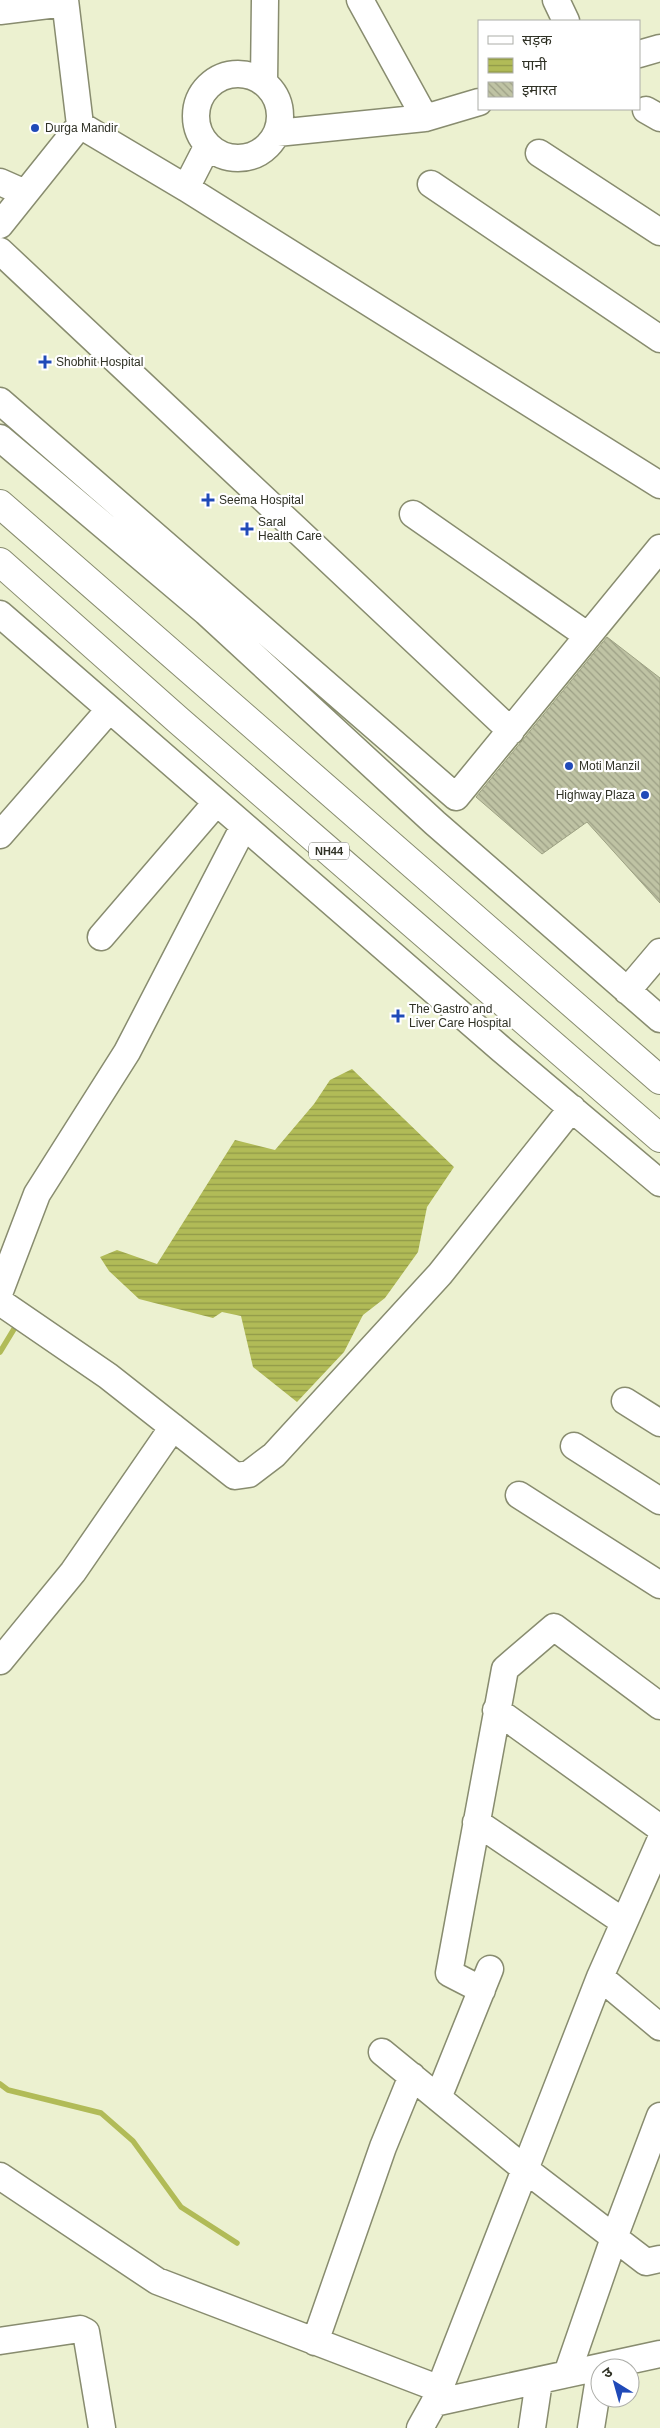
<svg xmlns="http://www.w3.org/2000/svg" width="660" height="2428" font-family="Arial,'Noto Sans Devanagari',sans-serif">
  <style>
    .water { fill: url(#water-rules) }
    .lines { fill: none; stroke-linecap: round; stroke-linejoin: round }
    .stream { stroke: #b1bb57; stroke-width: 5.5 }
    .building { fill: url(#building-back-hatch); stroke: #9da183 }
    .minor-casing { stroke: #888c6f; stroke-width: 29 }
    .highway-casing { stroke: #888c6f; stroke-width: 30 }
    .minor { stroke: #fff; stroke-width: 26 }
    .highway { stroke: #fff; stroke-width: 28 }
    .poi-dot { fill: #204ab8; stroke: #fff; stroke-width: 2 }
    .labels { text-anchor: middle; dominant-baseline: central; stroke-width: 4.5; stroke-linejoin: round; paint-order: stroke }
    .shield { fill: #fff; stroke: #6e7067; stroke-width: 1 }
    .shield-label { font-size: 11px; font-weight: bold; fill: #303226 }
    .poi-label { font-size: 12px; fill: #303226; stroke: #fff; text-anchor: start }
  </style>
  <defs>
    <pattern id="water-rules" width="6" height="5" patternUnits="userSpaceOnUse" patternTransform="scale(1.25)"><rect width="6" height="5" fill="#b1bb57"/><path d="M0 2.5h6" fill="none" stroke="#909948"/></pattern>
    <pattern id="building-back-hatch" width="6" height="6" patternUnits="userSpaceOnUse" patternTransform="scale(1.25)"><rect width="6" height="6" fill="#bfc3a4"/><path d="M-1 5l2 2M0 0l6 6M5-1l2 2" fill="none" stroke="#9c9f85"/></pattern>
  </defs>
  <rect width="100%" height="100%" fill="#ecf1d0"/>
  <path class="water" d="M 352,1069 L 454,1167 L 427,1207 L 418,1252 L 385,1298 L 363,1315 L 344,1352 L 297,1402 L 253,1367 L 241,1316 L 222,1312 L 213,1318 L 139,1299 L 109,1271 L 100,1257 L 117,1250 L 157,1264 L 235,1140 L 275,1150 L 314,1104 L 330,1080 Z"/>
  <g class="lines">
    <path class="stream" d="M 0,1352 L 14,1329
      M 0,2084 L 8,2090 L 101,2113 L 133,2141 L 181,2207 L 237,2243"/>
  </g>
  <path class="building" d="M 607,637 L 660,678 L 660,903 L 587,822 L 542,854 L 476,797 Z"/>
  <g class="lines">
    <defs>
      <path id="minor" d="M 360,0 L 425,118
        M 556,0 L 566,21
        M 0,11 L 65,3
        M 639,54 L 660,48
        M196 116a42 42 0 1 1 84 0a42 42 0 1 1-84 0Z
        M 264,82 L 265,0
        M 646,110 L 660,118
        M 80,125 L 186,188 L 660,485
        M 277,133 L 425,118 L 479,102
        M 539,153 L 660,232
        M 0,182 L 25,193
        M 431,184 L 660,339
        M 186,188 L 207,147
        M 0,225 L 80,125 L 65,0
        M 0,251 L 511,731
        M 0,401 L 456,797 L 660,548
        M 0,438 L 206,612 L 435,823 L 660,1019
        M 413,514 L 588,636
        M 0,614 L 501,1049 L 660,1183
        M 0,835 L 109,710
        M 101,937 L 216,803
        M 627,991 L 660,952
        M 0,1291 L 37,1194 L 127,1052 L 244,826
        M 0,1302 L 108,1376 L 235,1476 L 249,1474 L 274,1455 L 440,1274 L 572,1108
        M 625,1401 L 660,1423
        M 574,1446 L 660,1501
        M 519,1495 L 660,1585
        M 0,1661 L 73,1572 L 173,1427
        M 496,1710 L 660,1828
        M 476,1822 L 624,1922
        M 600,1977 L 660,2027
        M 482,1990 L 449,1973 L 505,1669 L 554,1627 L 660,1706
        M 382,2052 L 526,2170 L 646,2262 L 660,2259
        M 438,2098 L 490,1969
        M 0,2176 L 157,2281 L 440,2389
        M 0,2341 L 80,2329 L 86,2332 L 102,2428
        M 315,2342 L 383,2147 L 412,2076
        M 567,2374 L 614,2238 L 660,2116
        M 434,2403 L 660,2354
        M 420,2428 L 434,2403 L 600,1977 L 660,1841
        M 532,2428 L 539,2381
        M 591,2428 L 600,2372"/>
      <path id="highway" d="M 0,504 L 660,1080
        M 0,562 L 178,720 L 660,1138"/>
    </defs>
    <use href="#minor" class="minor-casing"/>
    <use href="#highway" class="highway-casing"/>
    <use href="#minor" class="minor"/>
    <use href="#highway" class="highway"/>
  </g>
  <g class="poi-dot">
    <circle cx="35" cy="128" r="5"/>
    <path d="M42.5 354.5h5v5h5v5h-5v5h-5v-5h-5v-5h5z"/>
    <path d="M205.5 492.5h5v5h5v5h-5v5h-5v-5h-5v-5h5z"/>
    <path d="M244.5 521.5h5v5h5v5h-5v5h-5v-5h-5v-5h5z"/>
    <circle cx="569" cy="766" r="5"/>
    <circle cx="645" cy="795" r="5"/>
    <path d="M395.5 1008.5h5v5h5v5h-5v5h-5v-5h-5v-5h5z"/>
  </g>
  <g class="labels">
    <rect class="shield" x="309" y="842.5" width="40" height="17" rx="4"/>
    <g class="shield-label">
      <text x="329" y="851">NH44</text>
    </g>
    <g class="poi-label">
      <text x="45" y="128">Durga Mandir</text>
      <text x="56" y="362">Shobhit Hospital</text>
      <text x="219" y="500">Seema Hospital</text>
      <text x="258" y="522">Saral<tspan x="258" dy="14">Health Care</tspan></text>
      <text x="579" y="766">Moti Manzil</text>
      <text x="635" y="795" text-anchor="end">Highway Plaza</text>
      <text x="409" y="1009">The Gastro and<tspan x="409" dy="14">Liver Care Hospital</tspan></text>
    </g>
  </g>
  <rect x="478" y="20" width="162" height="90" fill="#ffffff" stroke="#acada8"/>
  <rect x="488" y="36" width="25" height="8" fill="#ffffff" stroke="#acada8"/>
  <text x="522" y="45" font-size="15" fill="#303226">सड़क</text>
  <rect x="488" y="58" width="25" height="15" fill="url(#water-rules)" stroke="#acada8"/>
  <text x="522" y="70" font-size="15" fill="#303226">पानी</text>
  <rect x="488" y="82" width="25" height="15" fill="url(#building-back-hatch)" stroke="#acada8"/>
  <text x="522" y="95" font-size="15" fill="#303226">इमारत</text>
  <g transform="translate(615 2383) rotate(323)"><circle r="24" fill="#ffffff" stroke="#acada8"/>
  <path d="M0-4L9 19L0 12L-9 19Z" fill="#204ab8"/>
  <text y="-8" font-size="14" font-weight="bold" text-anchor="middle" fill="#303226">उ</text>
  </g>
</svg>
